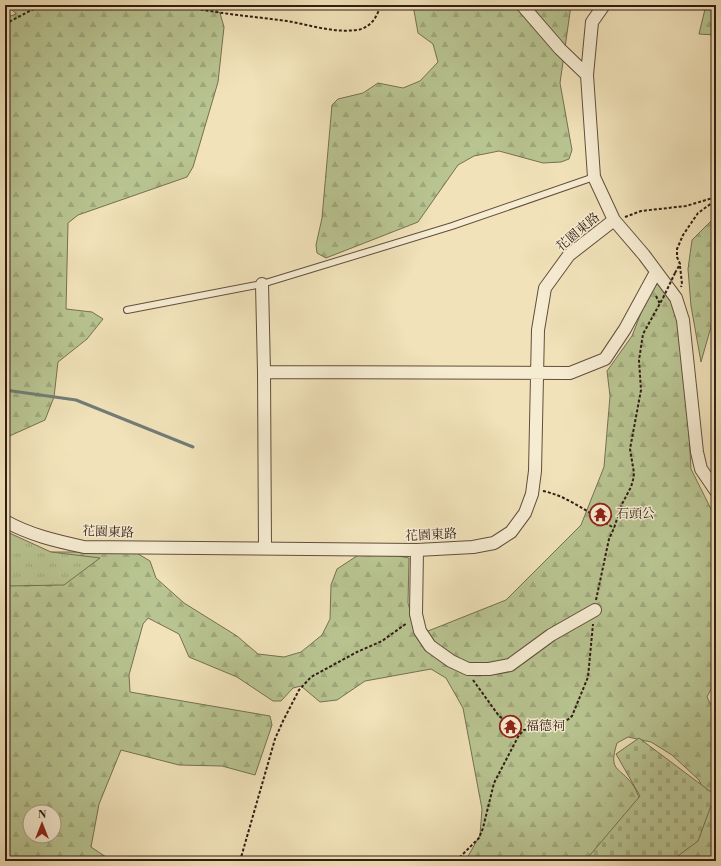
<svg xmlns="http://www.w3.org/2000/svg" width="721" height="866" font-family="'Libre Bodoni','Noto Serif TC',serif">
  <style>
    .forest { fill: url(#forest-firs); stroke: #757052; fill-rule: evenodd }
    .cemetery { fill: url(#cemetery-stones); stroke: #757052 }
    .park { fill: url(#park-tufts); stroke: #757052 }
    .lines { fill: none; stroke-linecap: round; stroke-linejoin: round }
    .stream { stroke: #727c76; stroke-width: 3 }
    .lane-casing { stroke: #624e3c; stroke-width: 8 }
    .street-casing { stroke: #624e3c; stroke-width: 14 }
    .path { stroke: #321c13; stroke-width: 2; stroke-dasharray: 3 2; stroke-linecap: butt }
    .lane { stroke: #f6ecd2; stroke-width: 6 }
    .street { stroke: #f6ecd2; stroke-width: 12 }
    .path-bridge { stroke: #321c13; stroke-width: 2; stroke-dasharray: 3 2; stroke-linecap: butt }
    .labels { text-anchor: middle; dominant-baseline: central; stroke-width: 3; stroke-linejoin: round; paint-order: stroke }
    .street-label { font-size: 13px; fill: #321c13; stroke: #f6ecd2 }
    .poi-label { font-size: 13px; fill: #321c13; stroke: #f6ecd2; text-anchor: start }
  </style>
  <defs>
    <pattern id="forest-firs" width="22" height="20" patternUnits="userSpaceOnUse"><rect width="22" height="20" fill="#b8c491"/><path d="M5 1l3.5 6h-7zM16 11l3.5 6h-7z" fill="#9fa87c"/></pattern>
    <pattern id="cemetery-stones" width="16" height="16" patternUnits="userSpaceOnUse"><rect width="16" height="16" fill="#b8c491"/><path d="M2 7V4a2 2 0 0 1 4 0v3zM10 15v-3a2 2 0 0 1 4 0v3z" fill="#9fa87c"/></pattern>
    <pattern id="park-tufts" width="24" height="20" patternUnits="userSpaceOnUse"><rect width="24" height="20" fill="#b8c491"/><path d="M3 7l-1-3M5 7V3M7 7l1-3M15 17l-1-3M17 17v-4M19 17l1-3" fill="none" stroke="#9fa87c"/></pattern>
  </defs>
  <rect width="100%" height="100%" fill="#f1e2b9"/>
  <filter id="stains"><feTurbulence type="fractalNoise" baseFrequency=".005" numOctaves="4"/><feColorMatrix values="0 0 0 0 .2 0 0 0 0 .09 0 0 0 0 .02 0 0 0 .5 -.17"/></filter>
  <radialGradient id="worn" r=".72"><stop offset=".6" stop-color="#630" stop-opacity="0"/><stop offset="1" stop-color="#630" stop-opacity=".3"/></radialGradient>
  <path class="forest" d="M 8,5 L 210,5 L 220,13 L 224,27 L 218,82 L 193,167 L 187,177 L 78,215 L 68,223 L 66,309 L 92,312 L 103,319 L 87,339 L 58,362 L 54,397 L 45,420 L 5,438 L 5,18 L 16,14 Z
    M 413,5 L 571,5 L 560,83 L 572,150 L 569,159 L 561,162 L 543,163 L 499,151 L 474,156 L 458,165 L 418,222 L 326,258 L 317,253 L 316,245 L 322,218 L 332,105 L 338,99 L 363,93 L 378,83 L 403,88 L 420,81 L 438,62 L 433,44 L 418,33 Z
    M 706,5 L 716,5 L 716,35 L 699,34 Z
    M 716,216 L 716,309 L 701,362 L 691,306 L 688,269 L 692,240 Z
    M 659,282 L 667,284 L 684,345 L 691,469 L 715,517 L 716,684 L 711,689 L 707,697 L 711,705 L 716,707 L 716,861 L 662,861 L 708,801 L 699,780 L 672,755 L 651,742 L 628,737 L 617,743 C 608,772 619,766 633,785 C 637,791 640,800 643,808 L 615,861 L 463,861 L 467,858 L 480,835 L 482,809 L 463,708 L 446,678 L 431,669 L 365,681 L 337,700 L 320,702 L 301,686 L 293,688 L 281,701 L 273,701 L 237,677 L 189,657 L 179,634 L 148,618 L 143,624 L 129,675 L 130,692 L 270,716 L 272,725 L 255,775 L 222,766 L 179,765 L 121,750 L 99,804 L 91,847 L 106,857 L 119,861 L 5,861 L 5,578 L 51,552 L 135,552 L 150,561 L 156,578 L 184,603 L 237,636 L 258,654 L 284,657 L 301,652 L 322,635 L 330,619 L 331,585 L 337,569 L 366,550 L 409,558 L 408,603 L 415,628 L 423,633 L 506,600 L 581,525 L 604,467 L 610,396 L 607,371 L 632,336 L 648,295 ZM 30,812 L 54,812 L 54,836 L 30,836 Z"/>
  <path class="cemetery" d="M 639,738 L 715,795 L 698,841 L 671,861 L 585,861 L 640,796 L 616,754 Z"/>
  <path class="park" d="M 5,531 L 51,552 L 100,558 L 64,585 L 7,586 L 5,587 Z"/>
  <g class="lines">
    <path class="stream" d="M 5,390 L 76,400 L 193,447"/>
    <defs>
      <path id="lane" d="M 127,310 L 262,284 L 452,226 L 594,177"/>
      <path id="street" d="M 522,5 L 560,49 L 587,75
        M 604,5 L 592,22 L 587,75 L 594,177 L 614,220 L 644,255 L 676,298 L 683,320 L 697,452 L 701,469 L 716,491
        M 262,284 L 264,372 L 265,548
        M 264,372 L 570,373 L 605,359 L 625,329 L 656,272
        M 5,521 C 30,535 56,541 84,547 L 417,550 L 473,547 L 494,543 L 511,532 L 525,513 L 532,494 L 535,471 L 538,330 L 545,288 L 569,255 L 614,220
        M 417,550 L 416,614 L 420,631 L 430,646 L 451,661 L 468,669 L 489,669 L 510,665 L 551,635 L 595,610"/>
    </defs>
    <use href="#lane" class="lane-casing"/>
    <use href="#street" class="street-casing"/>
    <path class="path" d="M 181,5 C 216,14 251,16 287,21 C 310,25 333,33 357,30 C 370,28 378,17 380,5
      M 5,24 L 41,5
      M 625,217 L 641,211 L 686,206 L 716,197
      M 680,266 L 682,284 L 681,287
      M 675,273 L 680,264 L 677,257 L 677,249 L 683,235 L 698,213 L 716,200
      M 656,296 L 660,304
      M 543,491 C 568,496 592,515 614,528
      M 596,600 L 609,539 L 614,528 L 622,504 L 631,487 L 633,480 L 634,473 L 630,449 L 641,390 L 639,360 L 643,334 L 663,298
      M 473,680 L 499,716 L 514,727 L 521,734
      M 240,861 L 275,739 L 283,721 L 299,690 L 311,677 L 357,652 L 382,641 L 407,623
      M 456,861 L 479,838 L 483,828 L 494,783 L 519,735 L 524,730 C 539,727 560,728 572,716 L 588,677 L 593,624"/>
    <use href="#lane" class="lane"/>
    <use href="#street" class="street"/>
    <path class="path-bridge" d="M 663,298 L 675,273"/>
  </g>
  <defs>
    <symbol id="temple-ring" viewBox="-11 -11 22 22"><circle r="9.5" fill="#f6ecd2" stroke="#8f2418" stroke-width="1.5"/><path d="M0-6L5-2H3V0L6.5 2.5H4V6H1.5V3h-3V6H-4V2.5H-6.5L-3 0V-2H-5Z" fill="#8f2418"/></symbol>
  </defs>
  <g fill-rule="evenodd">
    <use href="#temple-ring" x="588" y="502" width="25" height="25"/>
    <use href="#temple-ring" x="498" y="714" width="25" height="25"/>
  </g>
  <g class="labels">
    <g class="street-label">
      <text transform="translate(578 232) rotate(-40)">花園東路</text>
      <text transform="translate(108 532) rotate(2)">花園東路</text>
      <text transform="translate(431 535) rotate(-3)">花園東路</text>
    </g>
    <g class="poi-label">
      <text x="616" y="514">石頭公</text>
      <text x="526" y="726">福德祠</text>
    </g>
  </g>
  <rect width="721" height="866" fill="none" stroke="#f1e2b9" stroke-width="20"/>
  <rect x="6" y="6" width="709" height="854" fill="none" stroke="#321c13" stroke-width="2"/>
  <rect x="10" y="10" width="701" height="846" fill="none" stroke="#321c13"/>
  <g transform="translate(42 824)"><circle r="19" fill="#f6ecd2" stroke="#a89986"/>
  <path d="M0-3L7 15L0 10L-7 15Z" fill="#8f2418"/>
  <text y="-6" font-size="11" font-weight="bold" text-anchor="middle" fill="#321c13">N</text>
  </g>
  <rect width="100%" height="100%" filter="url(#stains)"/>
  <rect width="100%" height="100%" fill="url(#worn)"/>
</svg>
